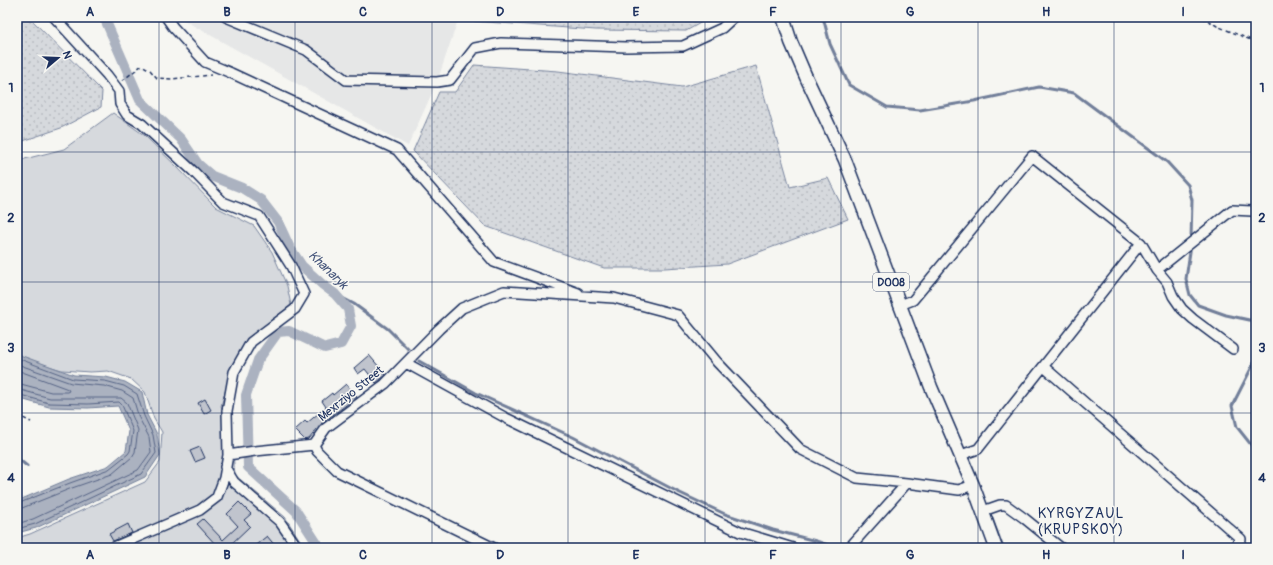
<svg xmlns="http://www.w3.org/2000/svg" width="1273" height="565" font-family="Pangolin,sans-serif">
  <style>
    .built { fill: #e6e7e7 }
    .grass { fill: url(#grass-dots); stroke: #78849e }
    .garden { fill: #d6d9dd; stroke: #78849e }
    .water { fill: #abb2c0; stroke: #717e99 }
    .lines { fill: none; stroke-linecap: round; stroke-linejoin: round }
    .shore { stroke: #556385; stroke-width: 1 }
    .stream { stroke: #717e99; stroke-width: 3 }
    .canal { stroke: #abb2c0; stroke-width: 10 }
    .building { fill: #c0c4cd; stroke: #1b2f5e }
    .minor-casing { stroke: #1b2f5e; stroke-width: 12 }
    .major-casing { stroke: #1b2f5e; stroke-width: 15 }
    .path { stroke: #1b2f5e; stroke-width: 1.5; stroke-dasharray: 4 3; stroke-linecap: butt }
    .minor { stroke: #f6f6f2; stroke-width: 9 }
    .major { stroke: #f6f6f2; stroke-width: 12 }
    .grid { fill: none; stroke: #1b2f5e; stroke-width: 1; stroke-opacity: 0.55 }
    .labels { text-anchor: middle; dominant-baseline: central; stroke-width: 3; stroke-linejoin: round; paint-order: stroke }
    .shield { fill: #f6f6f2; stroke: #5d6b8a; stroke-width: 1 }
    .shield-label { font-size: 11px; font-weight: bold; fill: #1b2f5e }
    .street-label { font-size: 12px; fill: #1b2f5e; stroke: #f6f6f2 }
    .water-label { font-size: 13px; font-style: italic; fill: #46567b; stroke: #f6f6f2 }
    .quarter-label { font-size: 14px; letter-spacing: 1px; fill: #1b2f5e; stroke: #f6f6f2 }
    .neatline { fill: none; stroke: #1b2f5e; stroke-width: 1.5 }
    .grid-label { font-size: 13px; text-anchor: middle; font-weight: bold; fill: #1b2f5e }
  </style>
  <defs>
    <pattern id="grass-dots" width="8" height="8" patternUnits="userSpaceOnUse"><rect width="8" height="8" fill="#d6d9dd"/><path d="M2 2h.1M6 6h.1" fill="none" stroke="#b7bbc0" stroke-width="1.8" stroke-linecap="round"/></pattern>
  </defs>
  <rect width="100%" height="100%" fill="#f6f6f2"/>
  <filter id="ink" filterUnits="userSpaceOnUse"><feTurbulence type="fractalNoise" baseFrequency=".025" numOctaves="2"/><feDisplacementMap in="SourceGraphic" scale="8" xChannelSelector="R" yChannelSelector="G"/><feConvolveMatrix kernelMatrix="1 2 1 2 8 2 1 2 1" color-interpolation-filters="sRGB"/></filter>
  <g filter="url(#ink)">
    <path class="built" d="M 178,17 L 459,17 L 437,82 L 408,146 Z"/>
    <path class="grass" d="M 17,17 L 29,17 L 102,91 L 101,107 L 61,128 L 17,143 Z
      M 459,17 L 711,17 L 686,31 L 596,30 L 458,20 Z
      M 474,65 L 558,71 L 682,87 L 756,66 L 790,187 L 828,178 L 848,219 L 727,264 L 665,268 L 604,268 L 485,226 L 413,151 L 439,92 L 455,92 Z"/>
    <path class="garden" d="M 113,113 L 144,135 L 176,166 L 216,207 L 254,226 L 272,252 L 287,286 L 291,305 L 249,337 L 232,368 L 221,406 L 231,431 L 235,475 L 285,517 L 305,548 L 17,548 L 17,538 L 30,534 L 145,482 L 160,462 L 162,432 L 154,419 L 145,392 L 131,379 L 108,371 L 90,372 L 62,370 L 31,361 L 17,355 L 17,161 L 64,149 Z"/>
    <path class="water" d="M 17,354 L 74,375 L 106,377 L 125,382 L 142,392 L 147,415 L 157,434 L 160,455 L 145,477 L 36,528 L 17,533 L 17,501 L 69,479 L 108,466 L 126,451 L 129,431 L 118,406 L 88,408 L 49,407 L 17,398 Z"/>
    <g class="lines">
      <path class="shore" d="M 17,358 L 73,379 L 105,381 L 124,386 L 137,394 L 144,416 L 153,435 L 156,453 L 141,474 L 35,524 L 17,529
        M 17,364 L 71,383 L 104,386 L 122,391 L 133,398 L 139,418 L 149,437 L 151,452 L 138,470 L 33,519 L 17,524
        M 17,370 L 68,389 L 69,391 L 67,392 L 51,392 L 17,383
        M 17,389 L 50,398 L 121,398 L 127,403 L 138,430 L 135,452 L 132,457 L 112,474 L 72,488 L 22,508 L 17,509
        M 17,394 L 49,403 L 88,404 L 119,402 L 122,405 L 133,431 L 130,451 L 128,454 L 109,469 L 70,483 L 17,504"/>
      <path class="stream" d="M 823,17 L 830,44 L 849,85 L 887,107 L 920,110 L 974,101 L 1039,87 L 1074,93 L 1167,162 L 1188,185 L 1192,200 L 1191,240
        M 1191,245 L 1186,279 L 1190,295 L 1198,305 L 1226,315 L 1254,321 L 1256,325
        M 335,294 L 354,304 L 388,329 L 408,349
        M 1256,359 L 1232,406 L 1237,427 L 1256,451
        M 419,361 L 476,393 L 573,437 L 678,492 L 725,514 L 773,530 L 816,541 L 837,548
        M 17,458 L 27,466
        M 991,516 L 1003,548"/>
      <path class="canal" d="M 104,17 L 140,100 L 181,139 L 198,164 L 212,176 L 242,188 L 261,200 L 278,222 L 290,248 L 302,266 L 323,285 L 335,294 L 348,309 L 351,326 L 341,344 L 325,348 L 289,331 L 278,332 L 258,360 L 246,395 L 248,467 L 296,511 L 320,548"/>
    </g>
    <path class="building" d="M 369,355 L 386,375 L 376,383 L 365,369 L 358,374 L 354,368 Z
      M 346,384 L 357,397 L 322,423 L 309,439 L 305,440 L 295,430 L 305,421 L 307,423 L 326,407 L 322,401 L 332,393 L 333,395 Z
      M 205,399 L 211,410 L 204,414 L 198,403 Z
      M 200,447 L 205,458 L 195,462 L 190,451 Z
      M 239,502 L 251,514 L 244,520 L 250,526 L 229,546 L 231,548 L 215,548 L 217,546 L 197,524 L 203,519 L 223,540 L 238,526 L 227,514 Z
      M 128,524 L 132,533 L 113,541 L 109,534 Z
      M 267,536 L 277,548 L 252,548 Z"/>
    <g class="lines">
      <defs>
        <path id="minor" d="M 54,17 L 107,75 L 119,91 L 120,104 L 127,115 L 142,124 L 194,172 L 223,202 L 259,216 L 291,266 L 304,294 L 295,309 L 251,342 L 234,372 L 227,411 L 228,455 L 224,478 L 217,497 L 200,510 L 112,548
          M 166,17 L 173,27 L 205,62 L 231,73 L 397,150 L 494,262 L 578,293
          M 226,17 L 306,50 L 346,80 L 437,82 L 450,80 L 475,48 L 501,43 L 626,47 L 683,46 L 722,28 L 734,17
          M 1141,243 L 1157,270 L 1167,282 L 1173,296 L 1182,309 L 1193,319 L 1233,349
          M 1157,270 L 1232,210 L 1252,211 L 1256,213
          M 900,305 L 913,300 L 1032,156 L 1141,243 L 978,449 L 961,455
          M 406,363 L 506,418 L 740,532 L 793,548
          M 1044,367 L 1241,539 L 1233,548
          M 314,445 L 326,428 L 385,384 L 439,329 L 462,308 L 504,291 L 614,298 L 678,315 L 717,362 L 800,449 L 857,478 L 907,483 L 959,490 L 973,485
          M 314,445 L 317,451 L 337,471 L 494,548
          M 228,455 L 255,451 L 314,445
          M 225,467 L 234,482 L 280,522 L 298,548
          M 983,511 L 1000,505 L 1006,505 L 1024,518 L 1061,548
          M 849,548 L 907,483"/>
        <path id="major" d="M 783,17 L 791,42 L 806,77 L 845,160 L 931,387 L 973,485 L 996,548"/>
      </defs>
      <use href="#minor" class="minor-casing"/>
      <use href="#major" class="major-casing"/>
      <path class="path" d="M 1202,17 L 1217,26 L 1256,42
        M 122,81 L 142,65 L 150,70 L 157,78 L 172,79 L 211,75
        M 17,415 L 31,422"/>
      <use href="#minor" class="minor"/>
      <use href="#major" class="major"/>
    </g>
  </g>
  <path class="grid" d="M 159,17 L 159,548M 295,17 L 295,548M 432,17 L 432,548M 568,17 L 568,548M 705,17 L 705,548M 841,17 L 841,548M 978,17 L 978,548M 1114,17 L 1114,548M 17,152 L 1256,152M 17,282 L 1256,282M 17,413 L 1256,413"/>
  <g class="labels">
    <rect class="shield" x="873" y="273" width="36" height="18" rx="3"/>
    <g class="shield-label">
      <text x="891" y="282">D008</text>
    </g>
    <g class="street-label">
      <text transform="translate(351 394) rotate(-39)">Mexrziyo Street</text>
    </g>
    <g class="water-label">
      <text transform="translate(328 270) rotate(44)">Khanaryk</text>
    </g>
    <g class="quarter-label">
      <text x="1081" y="513">KYRGYZAUL<tspan x="1081" dy="16">(KRUPSKOY)</tspan></text>
    </g>
  </g>
  <rect width="1273" height="565" fill="none" stroke="#f6f6f2" stroke-width="44"/>
  <g transform="translate(58 58) rotate(71)" stroke="#f6f6f2" stroke-width="3" paint-order="stroke">
  <path d="M0-3L7 15L0 10L-7 15Z" fill="#1b2f5e"/>
  <text y="-6" font-size="11" font-weight="bold" text-anchor="middle" fill="#1b2f5e">N</text>
  </g>
  <rect x="22" y="22" width="1229" height="521" class="neatline"/>
  <g class="grid-label">
    <text x="90" y="16">A</text>
    <text x="227" y="16">B</text>
    <text x="363" y="16">C</text>
    <text x="500" y="16">D</text>
    <text x="636" y="16">E</text>
    <text x="773" y="16">F</text>
    <text x="910" y="16">G</text>
    <text x="1046" y="16">H</text>
    <text x="1183" y="16">I</text>
    <text x="11" y="92">1</text>
    <text x="1262" y="92">1</text>
    <text x="11" y="222">2</text>
    <text x="1262" y="222">2</text>
    <text x="11" y="352">3</text>
    <text x="1262" y="352">3</text>
    <text x="11" y="482">4</text>
    <text x="1262" y="482">4</text>
    <text x="90" y="559">A</text>
    <text x="227" y="559">B</text>
    <text x="363" y="559">C</text>
    <text x="500" y="559">D</text>
    <text x="636" y="559">E</text>
    <text x="773" y="559">F</text>
    <text x="910" y="559">G</text>
    <text x="1046" y="559">H</text>
    <text x="1183" y="559">I</text>
  </g>
</svg>
